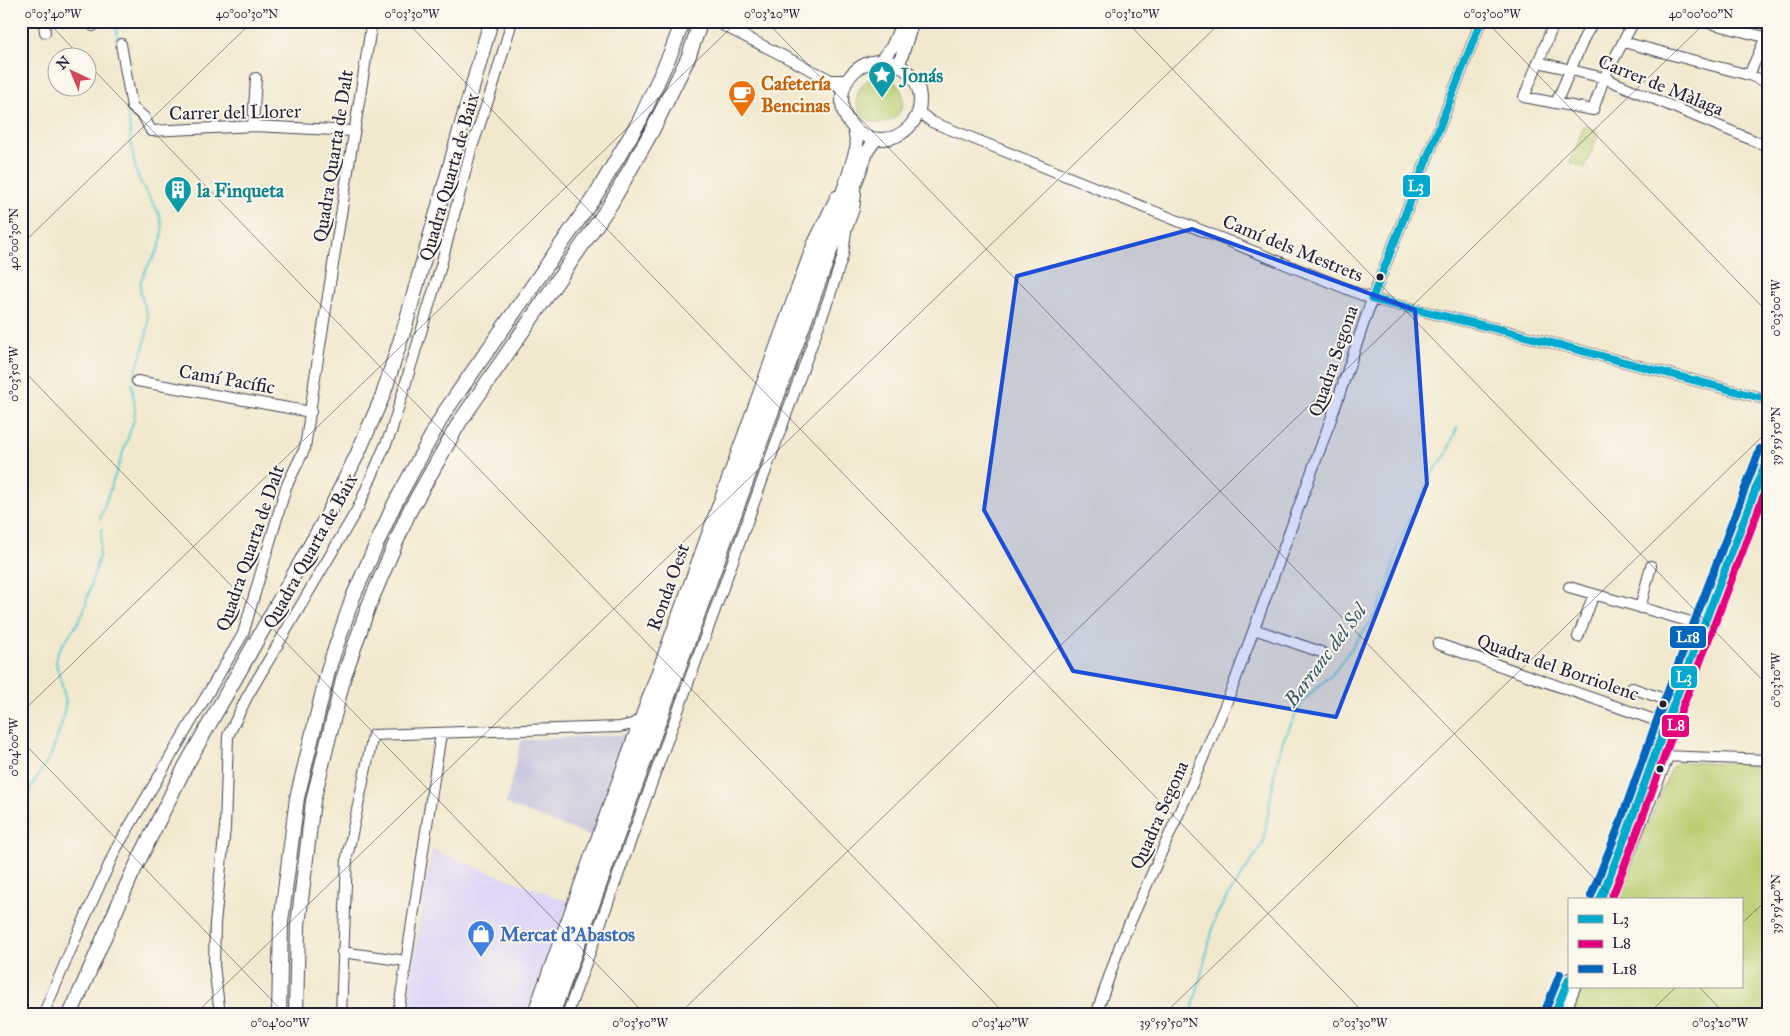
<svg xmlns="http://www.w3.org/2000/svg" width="1790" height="1036" font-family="'IM FELL Great Primer',serif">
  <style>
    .built { fill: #ded5f5 }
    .industrial { fill: #c3c1db }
    .green { fill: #bacd71; stroke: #6e7856 }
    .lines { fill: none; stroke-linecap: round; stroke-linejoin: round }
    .stream { stroke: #59c6d1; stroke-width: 2 }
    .minor-casing { stroke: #414051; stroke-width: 12 }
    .major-casing { stroke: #414051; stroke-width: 14 }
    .highway-casing { stroke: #414051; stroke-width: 16 }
    .minor { stroke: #fff; stroke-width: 10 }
    .major { stroke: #fff; stroke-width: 12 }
    .highway { stroke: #fff; stroke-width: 14 }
    .bus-1-casing { stroke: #fbf7ec; stroke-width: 11 }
    .bus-2-casing { stroke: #fbf7ec; stroke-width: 11 }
    .bus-3-casing { stroke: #fbf7ec; stroke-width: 11 }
    .bus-1 { stroke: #00a9ce; stroke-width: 8 }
    .bus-2 { stroke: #e5007d; stroke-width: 8 }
    .bus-3 { stroke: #0065bd; stroke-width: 8 }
    .marked { fill: #1d4ed8; fill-opacity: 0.2; stroke: #1d4ed8; stroke-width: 4; stroke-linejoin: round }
    .ticks { fill: none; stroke: #22223b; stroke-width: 1; stroke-opacity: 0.45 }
    .bus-dot { fill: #22223b; stroke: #fbf7ec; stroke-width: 2 }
    .labels { text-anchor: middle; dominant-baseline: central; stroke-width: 4; stroke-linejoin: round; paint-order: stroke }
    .culture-label { font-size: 19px; font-weight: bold; fill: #0d838f; stroke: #fbf7ec; text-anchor: start }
    .food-label { font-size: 19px; font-weight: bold; fill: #c56008; stroke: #fbf7ec; text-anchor: start }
    .street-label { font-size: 19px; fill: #22223b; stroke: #fbf7ec }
    .shop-label { font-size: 19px; font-weight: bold; fill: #366cbe; stroke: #fbf7ec; text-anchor: start }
    .water-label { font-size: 20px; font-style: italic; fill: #355b70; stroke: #fbf7ec }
    .line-badge { stroke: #fbf7ec; stroke-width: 2 }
    .badge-label { font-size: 14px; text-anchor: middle; font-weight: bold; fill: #fff }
    .neatline { fill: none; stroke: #22223b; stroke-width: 2 }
    .ticks-label { font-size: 12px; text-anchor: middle; fill: #22223b }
  </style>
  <rect width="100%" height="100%" fill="#fbf7ec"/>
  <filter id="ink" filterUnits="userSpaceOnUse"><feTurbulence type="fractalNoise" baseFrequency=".02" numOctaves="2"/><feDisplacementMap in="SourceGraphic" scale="10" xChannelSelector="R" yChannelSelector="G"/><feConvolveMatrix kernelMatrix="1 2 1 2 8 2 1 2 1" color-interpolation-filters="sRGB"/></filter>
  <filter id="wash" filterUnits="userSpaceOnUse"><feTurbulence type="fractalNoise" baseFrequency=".0096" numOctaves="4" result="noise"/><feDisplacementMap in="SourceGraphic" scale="20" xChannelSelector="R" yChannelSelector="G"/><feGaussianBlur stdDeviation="1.12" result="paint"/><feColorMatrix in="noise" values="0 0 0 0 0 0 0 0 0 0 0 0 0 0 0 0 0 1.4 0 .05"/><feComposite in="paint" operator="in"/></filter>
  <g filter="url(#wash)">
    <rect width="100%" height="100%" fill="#f1e8ce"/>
    <path class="built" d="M 432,850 L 569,902 L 526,1015 L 405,1015 Z"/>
    <path class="industrial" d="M 630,734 L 600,840 L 506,804 L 521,740 Z"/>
    <path class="green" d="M857 100a23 23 0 1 1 46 0a23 23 0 1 1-46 0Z
      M 1584,126 L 1599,132 L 1585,168 L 1570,162 Z
      M 1677,762 L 1769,764 L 1769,1014 L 1568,1015 L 1580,987 L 1741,987 L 1741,900 L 1616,900 L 1672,767 Z"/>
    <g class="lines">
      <path class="stream" d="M 118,21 L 119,24
        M 116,25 L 118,40
        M 127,107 C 130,128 131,151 136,171 C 141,191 160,205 162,226 C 164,252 147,261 141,281 C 137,295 148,307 148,322 C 148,340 139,359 134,377
        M 100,519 L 134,420 L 135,408 L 132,383
        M 21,884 L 25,877 L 28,800 L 30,789 L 51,755 L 61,726 L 66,701 L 56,663 L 58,651 L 79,621 L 84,610 L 99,556 L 102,529
        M 1191,1015 L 1216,916 L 1227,897 L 1263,844 L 1275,771 L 1283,740 L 1302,703 L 1314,690 L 1332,675 L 1372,620 L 1388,588 L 1398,545 L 1433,472 L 1446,455 L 1457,428"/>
    </g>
  </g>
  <g filter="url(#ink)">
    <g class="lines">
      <defs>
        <path id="minor" d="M 44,21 L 45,32
          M 92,21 L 93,26
          M 1555,21 L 1524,97 L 1593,110 L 1604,78 L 1634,21
          M 1701,21 L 1769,38
          M 724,26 L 831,80 L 842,91
          M 1623,42 L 1749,75 L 1769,83
          M 121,44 L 132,107 L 144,117 L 151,131 L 255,126 L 354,131
          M 1538,62 L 1604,78 L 1769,147
          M 1749,75 L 1769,30
          M 831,80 L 847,80
          M 1556,103 L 1585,36 L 1594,21
          M 919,112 L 932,122 L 1372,299 L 1506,331 L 1769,400
          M 253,126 L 256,78
          M 137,381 L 311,412
          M 1569,587 L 1702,625
          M 1640,608 L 1651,566
          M 1254,629 L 1321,652
          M 1578,637 L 1594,594
          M 1438,644 L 1666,724
          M 1632,688 L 1673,702
          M 1662,756 L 1769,760
          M 1600,900 L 1626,835 L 1666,724 L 1769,453
          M 1610,900 L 1668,757
          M 342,952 L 406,961
          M 43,1015 L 71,949 L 116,849 L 243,634 L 286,487 L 305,448 L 315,377 L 372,21
          M 220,1015 L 214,965 L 215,923 L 225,828 L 228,736 L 247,697 L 358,508 L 391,432 L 440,269 L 471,150 L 493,86 L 512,21
          M 341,1015 L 347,857 L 373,735 L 620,727 L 632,724 L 639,720
          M 398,1015 L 441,733
          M 532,1015 L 812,245 L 836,196
          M 567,1015 L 831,292 L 843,255 L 846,231 L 854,209 L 856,194
          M 1096,1015 L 1120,945 L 1192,784 L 1232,689 L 1331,419 L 1372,299 L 1481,21
          M 1554,1015 L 1569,978
          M 1564,1015 L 1575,987"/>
        <path id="major" d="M 881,60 L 892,47 L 903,21
          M842 100a39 39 0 1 1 78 0a39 39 0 1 1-78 0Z
          M 899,64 L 913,21
          M 542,1015 L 848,176 L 857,145 L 854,129
          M 553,1015 L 857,180 L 868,150 L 876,139"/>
        <path id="highway" d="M 70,1015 L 131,876 L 185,767 L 327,516 L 357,455 L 383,395 L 405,326 L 491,21
          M 279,1015 L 281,922 L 297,798 L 329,667 L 353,597 L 394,505 L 444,413 L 595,196 L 640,120 L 672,50 L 683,21
          M 296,1015 L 298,925 L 313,801 L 344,676 L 369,605 L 409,512 L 459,423 L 610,205 L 653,129 L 688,58 L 701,21"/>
      </defs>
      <use href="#minor" class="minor-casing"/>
      <use href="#major" class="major-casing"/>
      <use href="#highway" class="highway-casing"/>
      <use href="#minor" class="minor"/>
      <use href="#major" class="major"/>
      <use href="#highway" class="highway"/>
      <defs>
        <path id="bus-1" d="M 1481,21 L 1372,299 L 1506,331 L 1769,400
          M 1600,900 L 1626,835 L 1666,724 L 1769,454
          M 1554,1015 L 1569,979"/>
        <path id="bus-2" d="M 1611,900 L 1635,838 L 1675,727 L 1769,482"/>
        <path id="bus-3" d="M 1591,896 L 1617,831 L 1657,720 L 1760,449
          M 1545,1011 L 1560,974"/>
      </defs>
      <use href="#bus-1" class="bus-1-casing"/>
      <use href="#bus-2" class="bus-2-casing"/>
      <use href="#bus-3" class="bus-3-casing"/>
      <use href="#bus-1" class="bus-1"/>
      <use href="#bus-2" class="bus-2"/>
      <use href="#bus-3" class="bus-3"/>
    </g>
  </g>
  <path class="marked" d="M 1192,229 L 1415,310 L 1427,484 L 1336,717 L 1073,671 L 984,510 L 1017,276 Z"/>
  <path class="ticks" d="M 47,21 L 82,58M 406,21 L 1366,1015M 766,21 L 1615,900M 1126,21 L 1769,687M 1486,21 L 1769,314M 88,64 L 1006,1015M 21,245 L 253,21M 21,368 L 646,1015M 21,713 L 738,21M 21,740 L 286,1015M 1741,924 L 1769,898M 1699,987 L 1726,1015M 194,1015 L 1222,21M 678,1015 L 1707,21M 1163,1015 L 1769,430M 1647,1015 L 1676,987"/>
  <defs>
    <symbol id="sight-pin" viewBox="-11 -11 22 30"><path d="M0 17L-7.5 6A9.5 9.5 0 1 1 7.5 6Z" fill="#0f9aa8" stroke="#fbf7ec"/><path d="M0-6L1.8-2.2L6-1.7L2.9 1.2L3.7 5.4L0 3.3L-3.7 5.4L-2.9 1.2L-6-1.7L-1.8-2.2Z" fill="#fff"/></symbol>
    <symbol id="cafe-pin" viewBox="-11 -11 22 30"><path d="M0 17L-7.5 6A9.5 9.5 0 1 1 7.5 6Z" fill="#e8710a" stroke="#fbf7ec"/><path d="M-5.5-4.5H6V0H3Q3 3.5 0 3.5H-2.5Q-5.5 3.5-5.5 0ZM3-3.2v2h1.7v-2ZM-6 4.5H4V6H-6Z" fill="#fff"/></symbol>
    <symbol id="building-pin" viewBox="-11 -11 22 30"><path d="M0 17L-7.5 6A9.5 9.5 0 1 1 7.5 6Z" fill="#0f9aa8" stroke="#fbf7ec"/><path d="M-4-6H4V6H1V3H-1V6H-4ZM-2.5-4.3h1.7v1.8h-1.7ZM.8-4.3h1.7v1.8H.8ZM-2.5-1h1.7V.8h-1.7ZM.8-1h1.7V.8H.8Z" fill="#fff"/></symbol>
    <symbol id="shop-pin" viewBox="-11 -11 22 30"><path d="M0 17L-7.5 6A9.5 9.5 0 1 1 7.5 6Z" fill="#3f7fe0" stroke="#fbf7ec"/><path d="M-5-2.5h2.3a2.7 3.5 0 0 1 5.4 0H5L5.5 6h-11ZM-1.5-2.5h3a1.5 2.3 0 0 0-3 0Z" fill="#fff"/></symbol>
  </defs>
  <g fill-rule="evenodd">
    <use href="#sight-pin" x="866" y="59" width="32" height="43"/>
    <use href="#cafe-pin" x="726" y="78" width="32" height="43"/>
    <use href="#building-pin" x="162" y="174" width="32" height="43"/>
    <use href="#shop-pin" x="465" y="918" width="32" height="43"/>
  </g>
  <g class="bus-dot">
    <circle cx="1380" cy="277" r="4.5"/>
    <circle cx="1663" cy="704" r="4.5"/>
    <circle cx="1660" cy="769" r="4.5"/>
  </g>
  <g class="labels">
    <g class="culture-label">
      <text x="901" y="75">Jonás</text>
      <text x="197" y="190">la Finqueta</text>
    </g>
    <g class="food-label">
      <text x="761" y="83">Cafetería<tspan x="761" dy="22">Bencinas</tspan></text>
    </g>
    <g class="street-label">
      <text transform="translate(1661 85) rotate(22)">Carrer de Màlaga</text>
      <text transform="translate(235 112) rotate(-1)">Carrer del Llorer</text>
      <text transform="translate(333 156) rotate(-81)">Quadra Quarta de Dalt</text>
      <text transform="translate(449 177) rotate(-74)">Quadra Quarta de Baix</text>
      <text transform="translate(1293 248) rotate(22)">Camí dels Mestrets</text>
      <text transform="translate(1333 361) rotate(-71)">Quadra Segona</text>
      <text transform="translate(227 379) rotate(10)">Camí Pacífic</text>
      <text transform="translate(250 548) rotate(-71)">Quadra Quarta de Dalt</text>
      <text transform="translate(310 551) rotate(-61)">Quadra Quarta de Baix</text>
      <text transform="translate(668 587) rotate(-70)">Ronda Oest</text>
      <text transform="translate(1558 667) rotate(19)">Quadra del Borriolenc</text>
      <text transform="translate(1159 815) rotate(-66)">Quadra Segona</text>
    </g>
    <g class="shop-label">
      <text x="500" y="934">Mercat d'Abastos</text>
    </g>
    <g class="water-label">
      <text transform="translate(1325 655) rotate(-53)">Barranc del Sol</text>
    </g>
  </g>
  <g class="line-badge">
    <rect x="1402" y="174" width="29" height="24" rx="5" fill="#00a9ce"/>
    <rect x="1669" y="625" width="38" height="24" rx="5" fill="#0065bd"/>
    <rect x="1670" y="665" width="28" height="24" rx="5" fill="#00a9ce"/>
    <rect x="1661" y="714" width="29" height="24" rx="5" fill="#e5007d"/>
  </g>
  <g class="badge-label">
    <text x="1416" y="191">L3</text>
    <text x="1688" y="642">L18</text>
    <text x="1684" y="682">L3</text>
    <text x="1676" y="730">L8</text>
  </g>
  <rect width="1790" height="1036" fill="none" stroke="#fbf7ec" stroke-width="55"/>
  <rect x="1568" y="898" width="175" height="90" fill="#fbf7ec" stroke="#a4a2a5"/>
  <rect x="1578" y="915" width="25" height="8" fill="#00a9ce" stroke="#a4a2a5"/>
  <text x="1612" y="924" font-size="15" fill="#22223b">L3</text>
  <rect x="1578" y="940" width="25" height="8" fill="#e5007d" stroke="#a4a2a5"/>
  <text x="1612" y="948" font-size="15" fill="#22223b">L8</text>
  <rect x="1578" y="965" width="25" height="8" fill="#0065bd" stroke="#a4a2a5"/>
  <text x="1612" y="974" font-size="15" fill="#22223b">L18</text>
  <g transform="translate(72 72) rotate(316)"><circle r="24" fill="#fbf7ec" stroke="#a4a2a5"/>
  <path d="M0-4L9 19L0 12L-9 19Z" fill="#d1495b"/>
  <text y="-8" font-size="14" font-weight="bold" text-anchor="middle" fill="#22223b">N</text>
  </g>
  <rect x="28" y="28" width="1734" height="980" class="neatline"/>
  <g class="ticks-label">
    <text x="53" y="18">0°03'40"W</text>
    <text x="247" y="18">40°00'30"N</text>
    <text x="412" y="18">0°03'30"W</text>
    <text x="772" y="18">0°03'20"W</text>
    <text x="1132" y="18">0°03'10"W</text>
    <text x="1492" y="18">0°03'00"W</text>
    <text x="1701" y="18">40°00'00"N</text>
    <text transform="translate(14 239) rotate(-90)" y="4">40°00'30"N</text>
    <text transform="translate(1776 308) rotate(-90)" y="4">0°03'00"W</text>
    <text transform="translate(14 374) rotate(-90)" y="4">0°03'50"W</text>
    <text transform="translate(1776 436) rotate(-90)" y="4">39°59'50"N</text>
    <text transform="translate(1776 680) rotate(-90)" y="4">0°03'10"W</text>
    <text transform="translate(14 747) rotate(-90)" y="4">0°04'00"W</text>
    <text transform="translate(1776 904) rotate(-90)" y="4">39°59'40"N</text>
    <text x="280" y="1027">0°04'00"W</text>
    <text x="640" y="1027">0°03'50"W</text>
    <text x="1000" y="1027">0°03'40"W</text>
    <text x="1169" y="1027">39°59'50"N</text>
    <text x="1360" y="1027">0°03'30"W</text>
    <text x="1720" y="1027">0°03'20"W</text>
  </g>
</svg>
